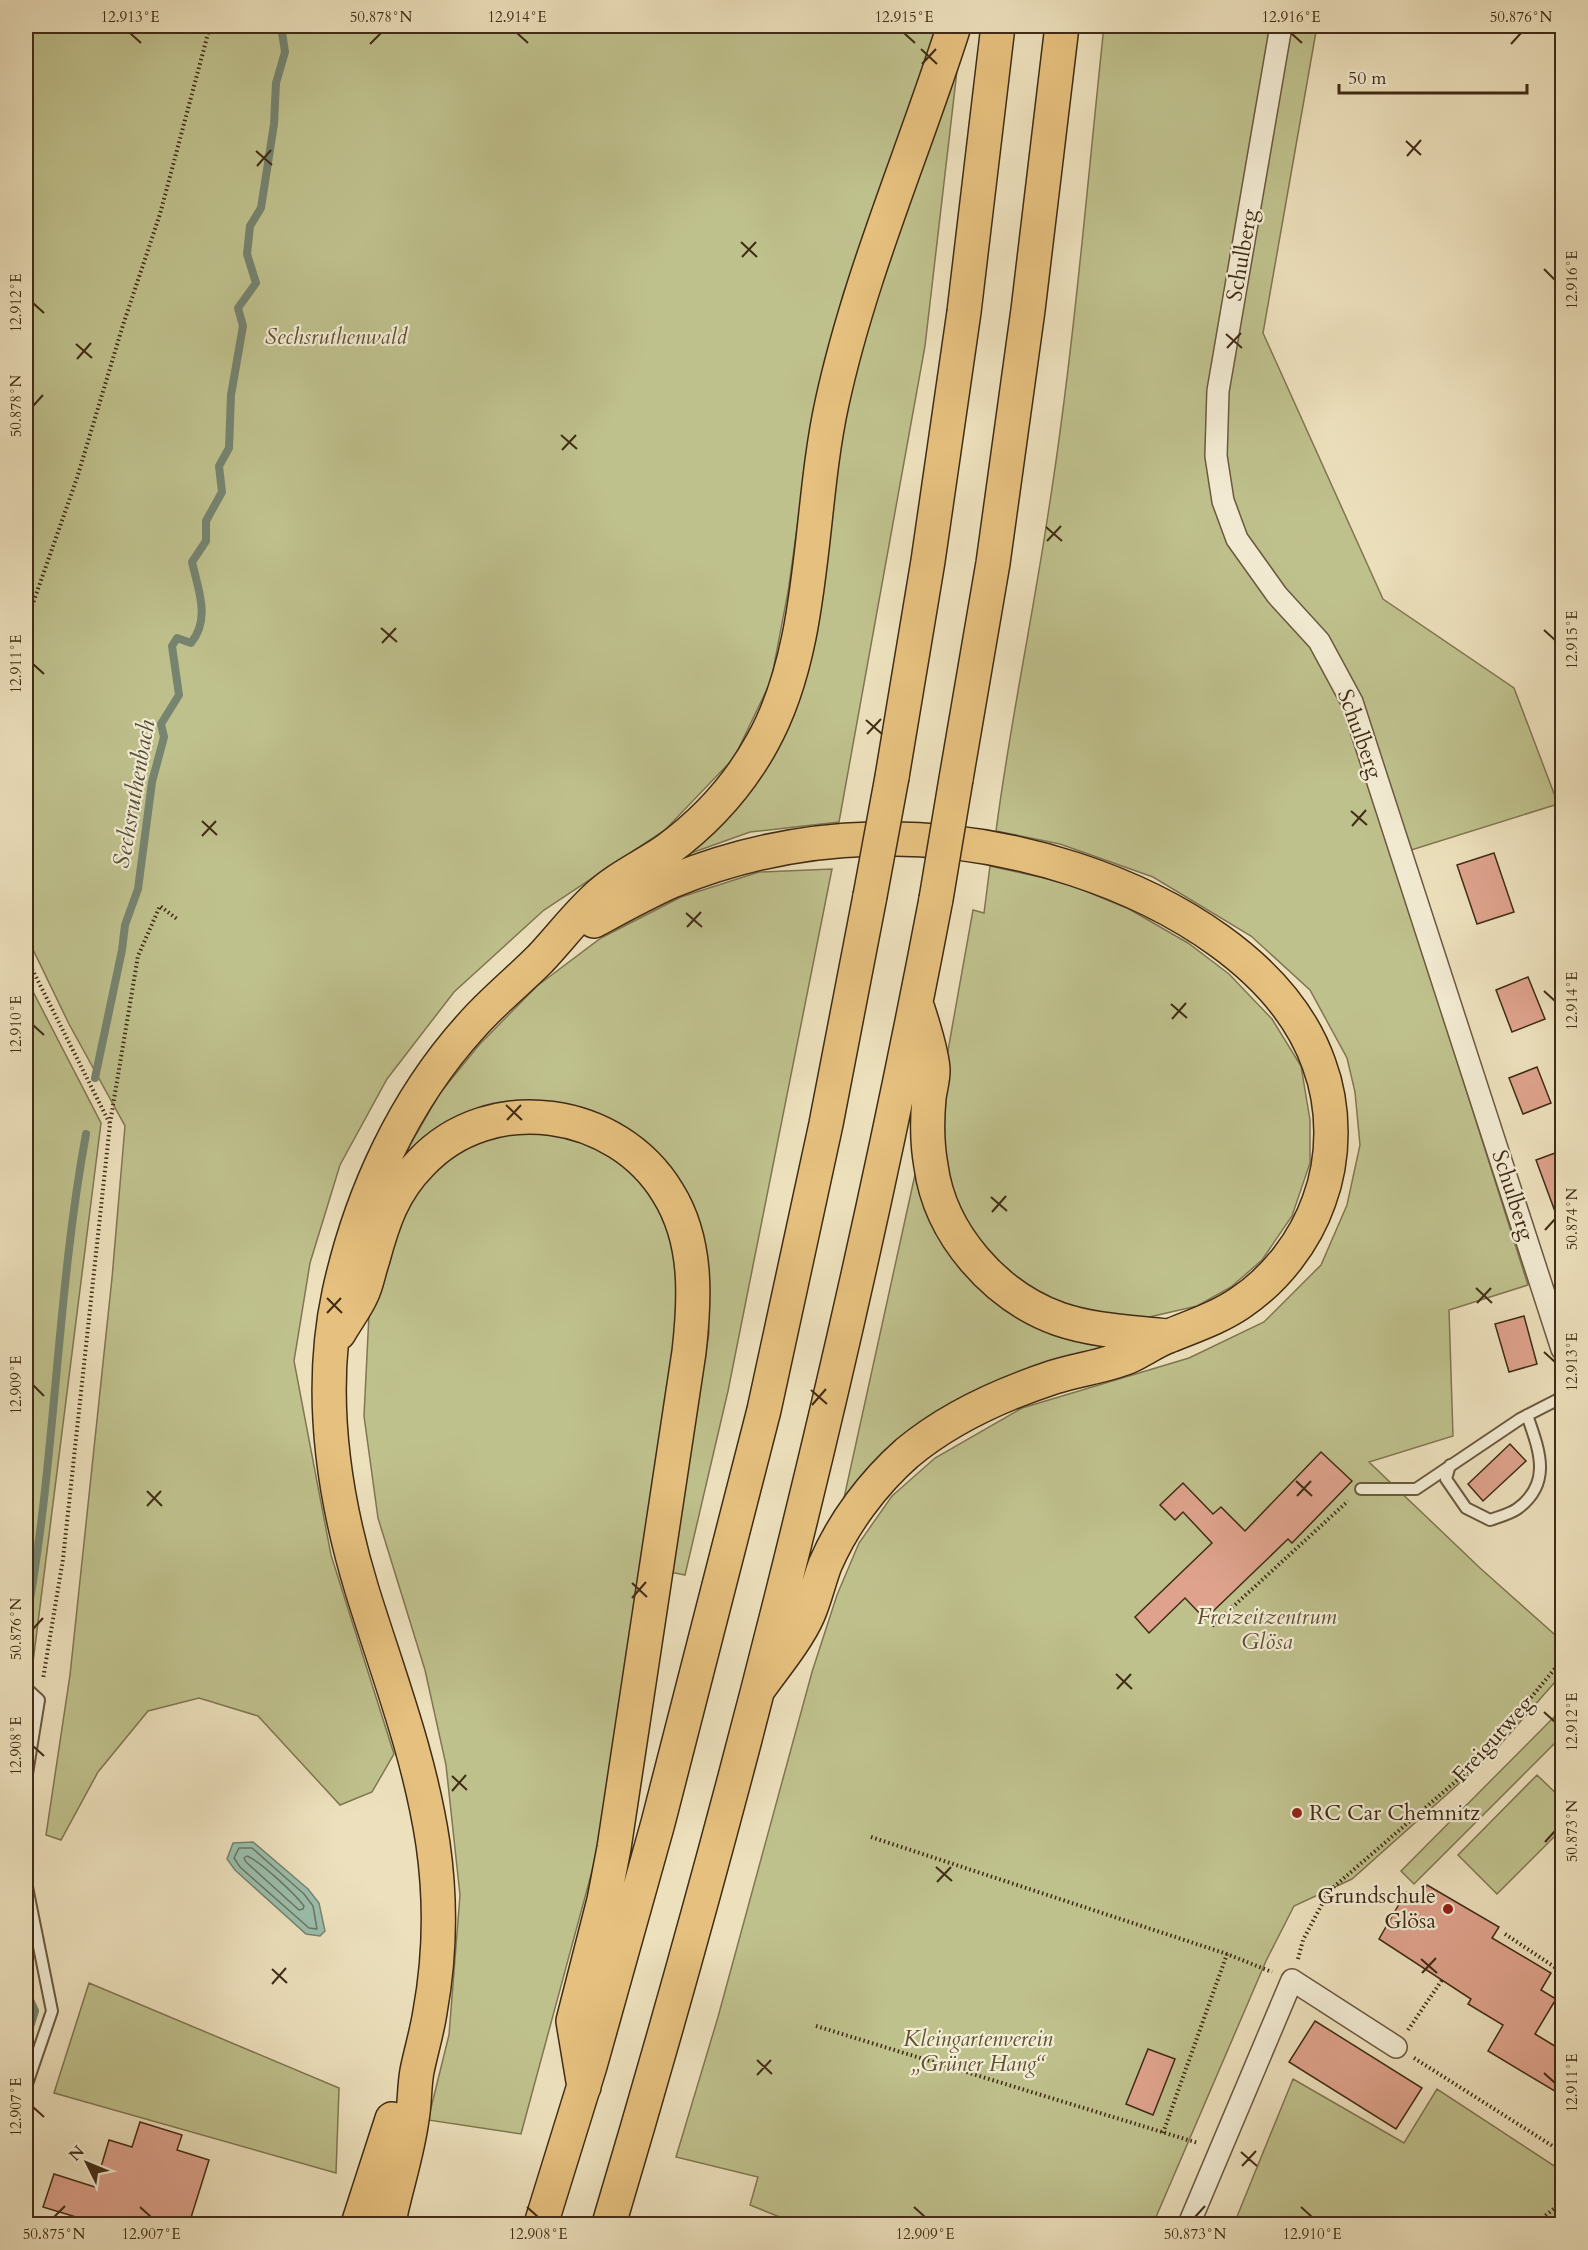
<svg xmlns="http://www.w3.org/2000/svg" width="1588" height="2250" font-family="Cardo,serif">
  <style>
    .green { fill: #bfc18d; stroke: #807651; stroke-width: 1.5 }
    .water { fill: #9abeac; stroke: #768470; stroke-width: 1.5 }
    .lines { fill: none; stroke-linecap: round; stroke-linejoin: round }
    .shore { stroke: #6d7560; stroke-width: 1.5 }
    .stream { stroke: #768470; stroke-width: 8 }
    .building { fill: #dfa38d; stroke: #402c15; stroke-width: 1.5 }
    .lane-casing { stroke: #6b593f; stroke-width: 14 }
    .street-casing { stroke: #6b593f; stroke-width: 24 }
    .highway-casing { stroke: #402c15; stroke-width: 36 }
    .path { stroke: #402c15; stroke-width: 4; stroke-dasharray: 1.5 3; stroke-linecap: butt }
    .lane { stroke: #f3ecd4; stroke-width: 10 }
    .street { stroke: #f3ecd4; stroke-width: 21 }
    .highway { stroke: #e6c07e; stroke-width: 33 }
    .highway-bridge-casing { stroke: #402c15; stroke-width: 36; stroke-linecap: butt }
    .highway-bridge { stroke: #e6c07e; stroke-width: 33 }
    .ticks { fill: none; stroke: #402c15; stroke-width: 2 }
    .poi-dot { fill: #8f2418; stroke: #f3ecd4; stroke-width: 2 }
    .labels { text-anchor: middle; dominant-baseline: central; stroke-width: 4.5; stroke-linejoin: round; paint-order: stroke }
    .street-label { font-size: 22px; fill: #402c15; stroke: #f3ecd4 }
    .park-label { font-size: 22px; font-style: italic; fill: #605133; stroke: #f3ecd4 }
    .poi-label { font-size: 22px; fill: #402c15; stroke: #f3ecd4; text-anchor: start }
    .water-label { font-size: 24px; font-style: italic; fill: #56503b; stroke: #f3ecd4 }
    .neatline { fill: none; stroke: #402c15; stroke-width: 2 }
    .ticks-label { font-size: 15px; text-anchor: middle; fill: #402c15 }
  </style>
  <rect width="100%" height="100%" fill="#ede1bd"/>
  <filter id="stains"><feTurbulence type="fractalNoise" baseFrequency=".00333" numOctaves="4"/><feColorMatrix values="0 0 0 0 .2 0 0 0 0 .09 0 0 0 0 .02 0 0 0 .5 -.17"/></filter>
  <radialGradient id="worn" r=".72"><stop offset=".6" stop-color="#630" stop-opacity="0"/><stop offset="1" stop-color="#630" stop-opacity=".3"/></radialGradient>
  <path class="green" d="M 26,26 L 938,26 L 929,59 L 843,295 L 814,407 L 788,592 L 771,681 L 734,758 L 665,830 L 544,910 L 454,992 L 387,1079 L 340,1165 L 310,1263 L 294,1361 L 331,1555 L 394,1754 L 372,1792 L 340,1805 L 258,1716 L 199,1698 L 148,1711 L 98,1772 L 61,1840 L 46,1835 L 70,1675 L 112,1278 L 125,1126 L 69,1024 L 26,935 Z
    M 1104,26 L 1317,26 L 1263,333 L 1383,599 L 1514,688 L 1558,804 L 1392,856 L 1528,1285 L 1449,1310 L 1453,1436 L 1369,1462 L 1480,1568 L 1562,1641 L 1562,1674 L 1491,1755 L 1352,1879 L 1294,1906 L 1266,1961 L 1153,2224 L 797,2224 L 750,2205 L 758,2177 L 676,2157 L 718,2017 L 812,1672 L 837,1595 L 859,1543 L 892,1496 L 935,1458 L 1022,1408 L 1189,1358 L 1264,1322 L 1321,1265 L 1347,1205 L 1360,1145 L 1355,1092 L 1347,1058 L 1310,990 L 1251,936 L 1153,877 L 1060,844 L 996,831 C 1010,723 1033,616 1049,508 C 1074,348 1087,186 1104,26 Z
    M 960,45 L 925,346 L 839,822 L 750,832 L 669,861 L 769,754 L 844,407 L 892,238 Z
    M 990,866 L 1066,883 L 1129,909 L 1188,943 L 1229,974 L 1272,1019 L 1301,1066 L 1310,1120 L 1310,1163 L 1292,1216 L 1262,1260 L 1231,1287 L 1197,1306 L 1145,1318 L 1122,1319 L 1043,1300 L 1004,1273 L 970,1237 L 948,1188 L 941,1126 L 947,1056 L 973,910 L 984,913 Z
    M 832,869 L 728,1391 L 685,1575 L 670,1572 L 709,1333 L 705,1272 L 598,1115 L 548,1101 L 506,1103 L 456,1119 L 406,1152 L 440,1093 L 479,1045 L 537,986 L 601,938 L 681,897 L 759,872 Z
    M 26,978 L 101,1123 L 31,1678 L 26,1673 Z
    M 519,1129 L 576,1137 L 616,1155 L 657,1196 L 678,1254 L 682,1307 L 598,1849 L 521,2134 L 428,2120 L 449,2035 L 460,1895 L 446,1765 L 425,1670 L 378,1518 L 364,1416 L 369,1314 L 392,1233 L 425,1180 L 468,1143 Z
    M 916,1170 L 954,1256 L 1124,1347 L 844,1498 Z
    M 1558,1713 L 1562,1717 L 1562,1736 L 1414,1884 L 1401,1871 Z
    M 1537,1775 L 1562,1799 L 1562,1829 L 1497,1894 L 1458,1855 Z
    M 89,1983 L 339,2088 L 336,2173 L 54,2093 Z
    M 1293,2079 L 1404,2143 L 1437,2089 L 1562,2171 L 1562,2221 L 1560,2224 L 1234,2224 Z"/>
  <path class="water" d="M 253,1842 L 308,1889 L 319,1903 L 325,1931 L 320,1936 L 306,1934 L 235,1870 L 227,1859 L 233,1843 Z"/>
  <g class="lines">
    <path class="shore" d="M 239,1848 L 252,1848 L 304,1894 L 313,1906 L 317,1929 L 309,1928 L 240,1867 L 234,1858 Z
      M 247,1856 C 260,1861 295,1894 304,1906 L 303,1909 L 299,1910 L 246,1862 L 244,1858 Z"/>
    <path class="stream" d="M 95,1078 L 122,950 L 125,925 L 138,889 L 152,782 L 164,737 L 161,724 L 179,695 L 172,646 L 177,638 L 191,643 C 211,619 198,589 192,562 L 206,541 L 206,521 L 222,492 L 219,466 L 229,448 L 231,395 L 243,326 L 238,308 L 256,283 L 247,254 L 250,226 L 261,208 L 274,124 L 276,83 L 285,52 L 281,26
      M 26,1622 C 56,1461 56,1296 86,1134
      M 26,1991 L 35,2011 L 26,2040"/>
  </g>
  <path class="building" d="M 1494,853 L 1514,912 L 1477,924 L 1457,865 Z
    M 1528,977 L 1545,1019 L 1512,1032 L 1496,990 Z
    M 1537,1067 L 1551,1103 L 1523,1114 L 1509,1078 Z
    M 1563,1150 L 1563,1224 L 1560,1225 L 1536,1160 Z
    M 1524,1316 L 1537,1364 L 1509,1372 L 1495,1324 Z
    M 1510,1444 L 1526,1461 L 1483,1501 L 1468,1484 Z
    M 1321,1452 L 1352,1481 L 1292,1543 L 1288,1539 L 1205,1619 L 1185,1598 L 1149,1633 L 1135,1617 L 1212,1543 L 1183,1512 L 1175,1520 L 1160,1505 L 1183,1483 L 1213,1514 L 1221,1507 L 1245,1531 Z
    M 1427,1885 L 1499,1927 L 1492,1938 L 1551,1973 L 1541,1990 L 1556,1999 L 1535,2034 L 1563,2051 L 1563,2096 L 1488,2051 L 1503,2025 L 1468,2004 L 1471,1999 L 1379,1939 L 1406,1892 L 1418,1900 Z
    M 1315,2021 L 1422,2088 L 1396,2129 L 1289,2062 Z
    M 1148,2049 L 1175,2059 L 1153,2115 L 1126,2104 Z
    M 140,2122 L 182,2135 L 177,2150 L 209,2160 L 189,2224 L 99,2224 L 43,2207 L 54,2174 L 95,2187 L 109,2140 L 132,2147 Z"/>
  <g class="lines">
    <defs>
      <path id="lane" d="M 1450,1465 L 1446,1479 L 1466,1508 L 1490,1520 C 1498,1517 1510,1514 1517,1509 C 1553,1483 1539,1450 1527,1415
        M 1361,1489 L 1416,1489 L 1520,1419 L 1557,1400 L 1562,1401
        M 26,1688 L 39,1700 L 26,1780
        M 26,1882 L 52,2011 L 26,2087"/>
      <path id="street" d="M 1281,26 L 1218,391 L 1216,456 L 1223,501 L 1237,539 L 1277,595 L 1319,641 L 1352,702 L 1562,1349
        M 1189,2224 L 1292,1980 L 1396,2047"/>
      <path id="highway" d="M 892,777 L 928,561 L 964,312 L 998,26
        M 956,779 L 993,563 L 1028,310 L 1062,26
        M 594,921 C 620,907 645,893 672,881 C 801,828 942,826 1074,869 C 1169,900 1284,964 1319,1064 C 1335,1107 1335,1158 1319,1201 C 1305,1241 1276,1279 1240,1303 C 1218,1318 1193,1326 1169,1336 C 1155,1341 1143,1350 1130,1356 C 1107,1366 1079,1369 1054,1377 C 1002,1394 950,1417 907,1453 C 873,1483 843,1523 825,1565 C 819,1581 815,1599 808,1615 C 798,1638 775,1666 760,1687
        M 918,1009 C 923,1025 933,1055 933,1071 C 933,1080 930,1089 929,1098 C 927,1120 927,1144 931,1166 C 940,1234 995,1296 1059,1319 C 1094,1331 1131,1332 1167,1336
        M 339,1333 C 346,1320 356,1308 362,1294 C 367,1284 369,1270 373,1259 C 383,1222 393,1191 421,1163 C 490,1089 617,1108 668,1193 C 698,1241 695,1299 689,1352 L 614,1848 L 604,1900 L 573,2021 L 584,2087
        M 358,2224 L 392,2119
        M 390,2224 L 391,2212 C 398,2181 408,2150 412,2119 C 415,2103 414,2087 417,2071 C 421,2051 427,2032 430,2012 C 440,1957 441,1900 433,1844 C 420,1756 388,1674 362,1590 C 333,1495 318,1391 339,1293 C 360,1196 404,1100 471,1026 C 492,1002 517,982 540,959 C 559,939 576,916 597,897 C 617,878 644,866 667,850 C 705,822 739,785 762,743 C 817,645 808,512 832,403 C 860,274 914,152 954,26
        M 541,2224 L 590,2066 L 658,1823 L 764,1410 L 826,1124 L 870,896
        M 609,2224 C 739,1788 851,1346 936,899"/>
    </defs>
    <use href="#lane" class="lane-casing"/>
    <use href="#street" class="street-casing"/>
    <use href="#highway" class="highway-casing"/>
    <path class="path" d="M 26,623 L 77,478 L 123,325 L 160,214 L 210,26
      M 26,957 L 110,1124 L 63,1559 L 43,1679
      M 110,1123 L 138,956 L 160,906 L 177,919
      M 1212,1626 L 1348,1501
      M 871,1837 L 1227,1954 L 1272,1972
      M 1505,1934 L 1562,1972
      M 1298,1959 L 1303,1940 L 1329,1891 L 1477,1763 L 1562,1660
      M 816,2026 L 1198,2143
      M 1408,2030 L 1442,1980
      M 1414,2058 L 1562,2152
      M 1163,2133 L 1227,1954
      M 1535,2224 L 1562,2202"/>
    <use href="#lane" class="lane"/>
    <use href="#street" class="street"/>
    <use href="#highway" class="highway"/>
    <defs>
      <path id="highway-bridge" d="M 870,896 L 892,777
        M 936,899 L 956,779"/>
    </defs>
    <use href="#highway-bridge" class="highway-bridge-casing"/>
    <use href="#highway-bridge" class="highway-bridge"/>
  </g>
  <path class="ticks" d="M 130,33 L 141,43M 517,33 L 528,43M 904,33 L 915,43M 1291,33 L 1302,43M 370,44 L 381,33M 1511,44 L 1521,33M 921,49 L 937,64M 922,64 L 936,49M 1406,141 L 1421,155M 256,151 L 272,165M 1407,156 L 1421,140M 257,166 L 271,150M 741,242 L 757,257M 742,257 L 756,242M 1544,269 L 1555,280M 33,303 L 44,313M 1226,334 L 1242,348M 76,344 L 92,358M 1227,348 L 1241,333M 77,359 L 91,343M 33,406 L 43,395M 561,435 L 577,449M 562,450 L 576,435M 1046,527 L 1062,541M 1047,541 L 1061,526M 381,628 L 397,642M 1544,630 L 1555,640M 382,643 L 396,628M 33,664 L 44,674M 866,720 L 882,734M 867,734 L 881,719M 1351,811 L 1367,825M 202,821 L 217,835M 1352,826 L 1366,810M 202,836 L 216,821M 686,913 L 702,927M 687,927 L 701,912M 1544,991 L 1555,1001M 1171,1004 L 1187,1018M 1172,1019 L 1186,1003M 33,1025 L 44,1035M 506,1105 L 522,1120M 507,1120 L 521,1105M 991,1197 L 1007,1211M 992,1212 L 1006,1196M 1545,1230 L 1555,1219M 1476,1288 L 1492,1303M 327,1298 L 342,1313M 1477,1303 L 1491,1288M 327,1313 L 341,1298M 1544,1352 L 1555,1362M 33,1385 L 44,1396M 811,1390 L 827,1404M 812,1405 L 826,1389M 1296,1481 L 1312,1496M 147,1491 L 162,1506M 1297,1496 L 1311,1481M 147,1506 L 161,1491M 632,1583 L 647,1597M 632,1598 L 646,1582M 33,1629 L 43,1618M 1116,1674 L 1132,1689M 1117,1689 L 1131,1674M 1544,1712 L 1555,1722M 33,1746 L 44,1756M 452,1776 L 467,1790M 452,1791 L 466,1775M 1545,1842 L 1555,1831M 936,1867 L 952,1881M 937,1882 L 951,1867M 1421,1959 L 1437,1973M 272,1969 L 287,1983M 1422,1973 L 1436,1958M 272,1984 L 286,1968M 757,2060 L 772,2074M 1544,2073 L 1555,2083M 757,2075 L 771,2060M 33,2107 L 44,2117M 1241,2152 L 1257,2166M 1242,2166 L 1256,2151M 140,2207 L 151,2217M 527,2207 L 538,2217M 914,2207 L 925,2217M 1301,2207 L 1312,2217M 54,2217 L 65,2206M 1195,2217 L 1205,2206"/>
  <g class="poi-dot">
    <circle cx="1297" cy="1813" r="6"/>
    <circle cx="1448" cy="1909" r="6"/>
  </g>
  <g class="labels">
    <g class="street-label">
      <text transform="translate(1242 255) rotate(-80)">Schulberg</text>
      <text transform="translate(1360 734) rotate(70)">Schulberg</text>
      <text transform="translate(1513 1195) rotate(72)">Schulberg</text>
      <text transform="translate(1493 1739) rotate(-48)">Freigutweg</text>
    </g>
    <g class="park-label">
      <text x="336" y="337">Sechsruthenwald</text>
      <text x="1267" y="1617">Freizeitzentrum<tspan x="1267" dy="25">Glösa</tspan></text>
      <text x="978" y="2039">Kleingartenverein<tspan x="978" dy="25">„Grüner Hang“</tspan></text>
    </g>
    <g class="poi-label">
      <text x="1309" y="1813">RC Car Chemnitz</text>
      <text x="1436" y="1896" text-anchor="end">Grundschule<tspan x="1436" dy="25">Glösa</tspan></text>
    </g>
    <g class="water-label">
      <text transform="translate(134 794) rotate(-80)">Sechsruthenbach</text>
    </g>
  </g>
  <rect width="1588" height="2250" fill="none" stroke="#ede1bd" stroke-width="66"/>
  <g transform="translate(87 2163) rotate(313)" stroke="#f3ecd4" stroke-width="4.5" paint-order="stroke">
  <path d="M0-4.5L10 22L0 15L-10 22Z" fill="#402c15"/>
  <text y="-9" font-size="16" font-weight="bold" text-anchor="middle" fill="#402c15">N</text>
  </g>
  <path d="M1339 84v9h188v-9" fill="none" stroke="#402c15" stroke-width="3"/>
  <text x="1348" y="84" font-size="18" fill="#402c15" stroke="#f3ecd4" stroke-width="4.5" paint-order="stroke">50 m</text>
  <rect x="33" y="33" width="1522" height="2184" class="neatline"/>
  <g class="ticks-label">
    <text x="130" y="22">12.913°E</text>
    <text x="381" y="22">50.878°N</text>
    <text x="517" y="22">12.914°E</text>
    <text x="904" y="22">12.915°E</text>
    <text x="1291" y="22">12.916°E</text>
    <text x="1521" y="22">50.876°N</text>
    <text transform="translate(1572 280) rotate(-90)" y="5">12.916°E</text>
    <text transform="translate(16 303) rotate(-90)" y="5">12.912°E</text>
    <text transform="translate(16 406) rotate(-90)" y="5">50.878°N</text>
    <text transform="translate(1572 640) rotate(-90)" y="5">12.915°E</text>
    <text transform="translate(16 664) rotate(-90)" y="5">12.911°E</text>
    <text transform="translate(1572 1001) rotate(-90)" y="5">12.914°E</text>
    <text transform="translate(16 1025) rotate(-90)" y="5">12.910°E</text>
    <text transform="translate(1572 1219) rotate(-90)" y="5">50.874°N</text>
    <text transform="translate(1572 1362) rotate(-90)" y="5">12.913°E</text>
    <text transform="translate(16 1385) rotate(-90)" y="5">12.909°E</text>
    <text transform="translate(16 1629) rotate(-90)" y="5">50.876°N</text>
    <text transform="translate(1572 1722) rotate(-90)" y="5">12.912°E</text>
    <text transform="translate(16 1746) rotate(-90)" y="5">12.908°E</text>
    <text transform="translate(1572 1831) rotate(-90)" y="5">50.873°N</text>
    <text transform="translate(1572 2083) rotate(-90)" y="5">12.911°E</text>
    <text transform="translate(16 2107) rotate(-90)" y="5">12.907°E</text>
    <text x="54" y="2239">50.875°N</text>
    <text x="151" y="2239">12.907°E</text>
    <text x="538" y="2239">12.908°E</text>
    <text x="925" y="2239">12.909°E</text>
    <text x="1195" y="2239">50.873°N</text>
    <text x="1312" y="2239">12.910°E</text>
  </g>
  <rect width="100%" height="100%" filter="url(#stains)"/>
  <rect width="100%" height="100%" fill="url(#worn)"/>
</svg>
